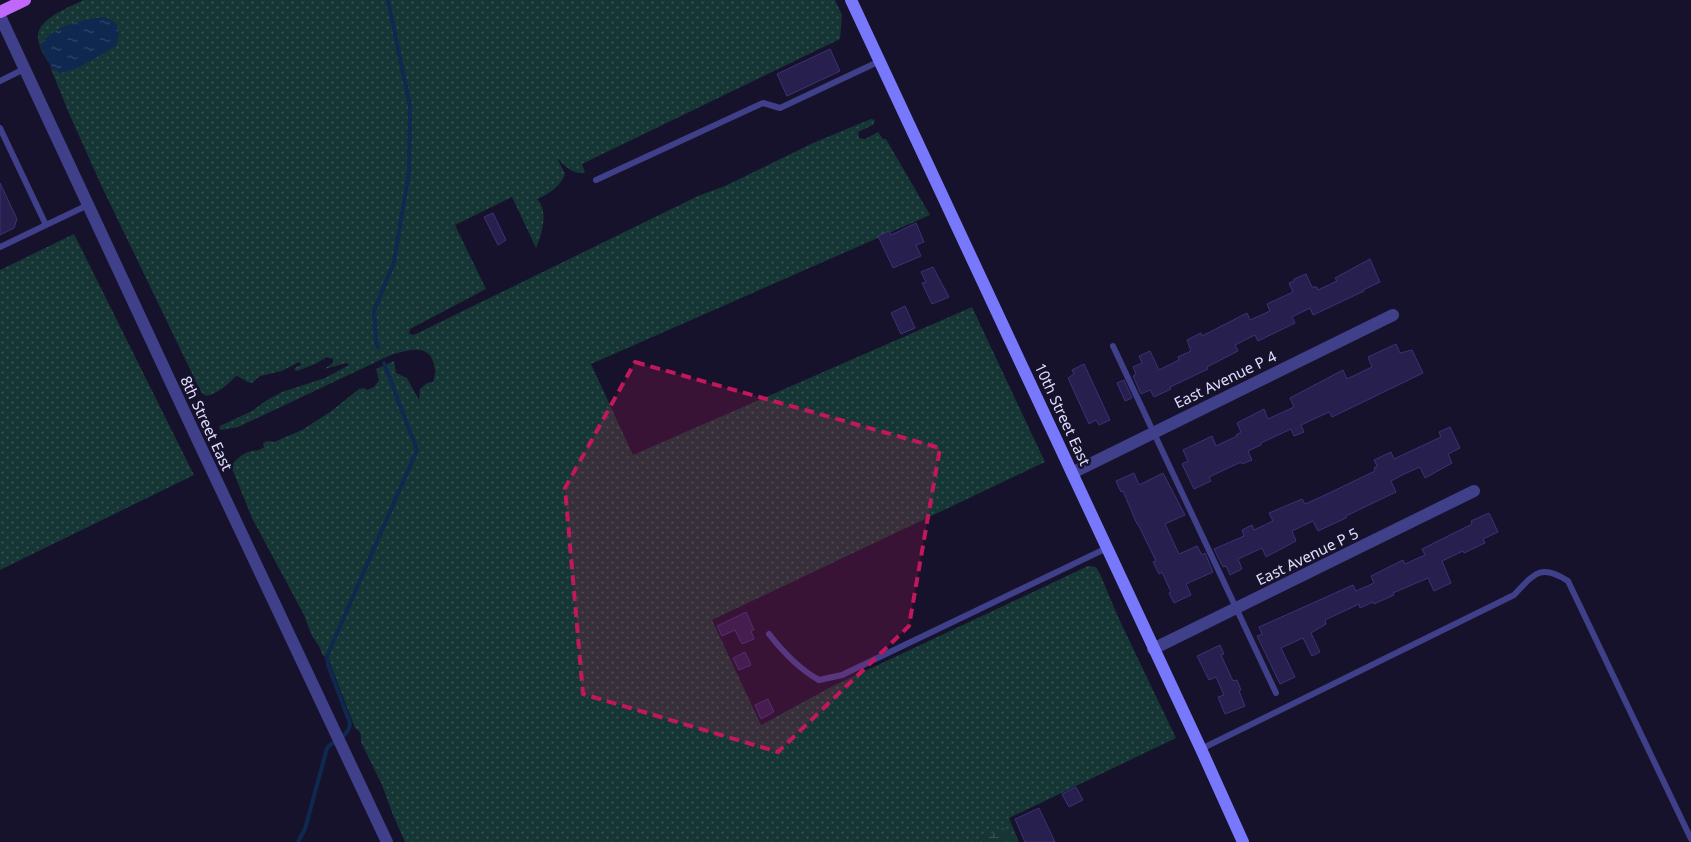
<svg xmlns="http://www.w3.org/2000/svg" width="1691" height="842" font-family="'Noto Sans',sans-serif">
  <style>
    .grass { fill: url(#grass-dots) }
    .wetland { fill: url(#wetland-marsh) }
    .water { fill: url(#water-ripples) }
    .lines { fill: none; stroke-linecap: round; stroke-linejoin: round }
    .stream { stroke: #0f284f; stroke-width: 4 }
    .building { fill: #271f4d; stroke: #3d3178 }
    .service { stroke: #3f3f8a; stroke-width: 6 }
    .minor { stroke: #3f3f8a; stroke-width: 12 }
    .secondary { stroke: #7878fc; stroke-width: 12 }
    .primary { stroke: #c068fb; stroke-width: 12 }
    .marked { fill: #c2185b; fill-opacity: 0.2; stroke: #c2185b; stroke-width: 4; stroke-dasharray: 10 6; stroke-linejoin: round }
    .labels { text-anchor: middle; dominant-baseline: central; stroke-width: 5; stroke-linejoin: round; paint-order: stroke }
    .street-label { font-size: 15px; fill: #e1defe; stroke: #16122c }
  </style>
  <defs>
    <pattern id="grass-dots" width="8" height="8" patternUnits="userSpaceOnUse" patternTransform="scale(1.25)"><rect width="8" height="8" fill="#153634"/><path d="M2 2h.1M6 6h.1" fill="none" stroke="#375352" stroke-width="1.8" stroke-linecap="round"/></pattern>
    <pattern id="wetland-marsh" width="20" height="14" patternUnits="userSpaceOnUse" patternTransform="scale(1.25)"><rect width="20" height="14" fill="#153634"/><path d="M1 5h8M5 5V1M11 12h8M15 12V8" fill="none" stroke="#375352"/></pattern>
    <pattern id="water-ripples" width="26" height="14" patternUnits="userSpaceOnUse" patternTransform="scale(1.25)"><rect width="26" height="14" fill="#0f284f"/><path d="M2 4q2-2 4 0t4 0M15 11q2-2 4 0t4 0" fill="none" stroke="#324769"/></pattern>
  </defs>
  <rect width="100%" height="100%" fill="#16122c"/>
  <path class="grass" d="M 84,0 L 835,0 L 842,15 L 840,39 L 582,164 L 585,172 C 574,176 565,166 557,158 L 565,174 C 561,186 549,194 537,199 C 549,211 542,234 536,248 L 512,197 L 455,225 L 486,289 L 410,329 L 409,333 L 412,335 L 416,334 L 698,196 L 725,186 L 813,143 L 871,119 L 875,120 L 873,125 L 858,132 L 859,138 L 865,139 L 878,132 L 883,139 L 886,139 L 930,215 L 591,364 L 633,455 L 972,307 L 1045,462 L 712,620 L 761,725 L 831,687 L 1088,566 L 1096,567 L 1100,574 L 1119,619 L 1176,738 L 1009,818 L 1019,842 L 405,842 L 393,815 L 382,785 L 361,742 C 361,735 361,731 355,728 L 328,658 L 323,656 L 319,646 L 312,636 L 304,615 L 252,518 L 231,466 C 235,460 244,452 252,451 C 258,450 259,451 264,447 L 263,443 L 267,441 L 274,442 L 302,430 L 330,412 L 359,389 L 364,388 L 367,390 L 374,387 L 379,380 L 376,369 L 394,361 L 396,373 L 407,378 L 419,400 L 420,389 L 427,383 L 433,382 C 436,373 436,368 432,359 C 425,344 406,351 393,354 L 238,427 L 221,430 L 219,428 L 220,426 L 252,411 L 267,400 L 282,392 L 325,378 L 349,365 L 347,363 L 324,369 L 333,363 L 333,359 L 327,357 L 315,364 L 297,371 L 294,370 L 296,367 L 301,365 L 299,362 L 282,371 L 260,376 L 252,383 C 245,382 242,377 236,376 C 228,385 218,393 206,396 L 201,392 L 102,187 L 68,111 L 51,69 L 71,55 L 64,51 L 48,62 C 44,55 39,47 38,39 C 35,19 70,7 84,0 Z
    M 74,234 L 194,475 L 0,570 L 0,270 Z"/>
  <path class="wetland" d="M 1003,828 L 1007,830 L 1013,842 L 974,842 Z"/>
  <path class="water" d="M 105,17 L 113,21 L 118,27 L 119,36 L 116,46 L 78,68 L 61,73 L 52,69 L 40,46 C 51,26 83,19 105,17 Z"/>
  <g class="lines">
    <path class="stream" d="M 378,347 L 376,342 L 374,311 L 394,262 L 409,172 L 410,106 L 388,0
      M 298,842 L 305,829 L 327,748 C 335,738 349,738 350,723 L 328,665 L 327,656 L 417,450 L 384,363"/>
  </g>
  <path class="building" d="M 830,49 L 840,71 L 787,96 L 777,74 Z
    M 0,183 L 17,219 L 14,228 L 0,235 Z
    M 493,213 L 506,240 L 498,245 L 484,217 Z
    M 916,223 L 924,242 L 916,245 L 921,256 L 893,268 L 878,236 L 889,231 L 891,235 Z
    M 1370,259 L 1380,282 L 1363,290 L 1364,291 L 1313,315 L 1310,308 L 1292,317 L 1295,323 L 1258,341 L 1255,335 L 1235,345 L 1238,351 L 1207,367 L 1208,369 L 1170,387 L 1171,389 L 1154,397 L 1150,390 L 1141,394 L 1133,376 L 1136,374 L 1133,367 L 1142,363 L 1139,356 L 1150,351 L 1159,370 L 1179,360 L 1178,357 L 1191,351 L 1187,340 L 1201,333 L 1202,336 L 1247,313 L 1250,320 L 1270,311 L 1267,304 L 1293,292 L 1289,283 L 1294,281 L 1294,279 L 1306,274 L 1312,287 L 1317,287 L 1318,290 L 1337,281 L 1335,278 Z
    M 933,267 L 949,297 L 932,304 L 922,283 L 926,282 L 921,272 Z
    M 905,306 L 915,328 L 901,334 L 891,313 Z
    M 1396,344 L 1400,353 L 1412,350 L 1423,373 L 1332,417 L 1329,412 L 1301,425 L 1304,432 L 1294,436 L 1291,429 L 1261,443 L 1261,445 L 1248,451 L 1252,460 L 1242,464 L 1241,462 L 1209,477 L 1211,481 L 1194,489 L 1182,464 L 1188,461 L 1183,450 L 1212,436 L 1216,446 L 1237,436 L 1236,435 L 1241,432 L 1237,423 L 1264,409 L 1268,419 L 1294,407 L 1290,398 L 1343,370 L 1347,379 L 1372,367 L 1368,357 Z
    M 1084,364 L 1110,420 L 1099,425 L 1096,420 L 1089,424 L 1068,378 L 1074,374 L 1072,370 Z
    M 1124,380 L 1132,398 L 1125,401 L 1117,383 Z
    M 1450,427 L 1460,448 L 1448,454 L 1452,463 L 1425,478 L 1420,467 L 1402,475 L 1391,481 L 1396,492 L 1346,516 L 1346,518 L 1318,531 L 1313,521 L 1292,531 L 1296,541 L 1266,557 L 1262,548 L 1238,559 L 1242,569 L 1230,575 L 1226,566 L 1223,567 L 1214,549 L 1244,536 L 1242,530 L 1252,525 L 1254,530 L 1273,521 L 1269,513 L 1302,499 L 1305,504 L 1323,496 L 1375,471 L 1374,468 L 1377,466 L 1374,460 L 1391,452 L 1394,459 L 1441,437 L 1439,432 Z
    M 1134,473 L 1139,485 L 1163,473 L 1185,515 L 1165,524 L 1179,554 L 1197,546 L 1202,555 L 1205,553 L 1213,572 L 1186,584 L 1191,595 L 1174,603 L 1169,593 L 1171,592 L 1162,572 L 1159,574 L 1153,562 L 1156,561 L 1138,524 L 1137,524 L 1123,491 L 1121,492 L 1116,481 Z
    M 1489,513 L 1498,532 L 1483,539 L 1485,543 L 1464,553 L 1463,551 L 1442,561 L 1451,583 L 1434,591 L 1428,578 L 1393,593 L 1394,595 L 1374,604 L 1373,602 L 1360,608 L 1359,604 L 1325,620 L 1326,624 L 1311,633 L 1320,652 L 1312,656 L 1303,638 L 1281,648 L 1295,677 L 1280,684 L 1257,636 L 1262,634 L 1259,627 L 1353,585 L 1356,591 L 1374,583 L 1371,576 L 1403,560 L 1405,564 L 1425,555 L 1422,549 L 1472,524 L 1471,521 Z
    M 746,612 L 754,630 L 751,631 L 754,639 L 742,644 L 735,630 L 722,636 L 717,626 Z
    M 1220,645 L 1224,654 L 1221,655 L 1233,681 L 1237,680 L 1241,690 L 1239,691 L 1245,706 L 1225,714 L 1218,697 L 1224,695 L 1216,677 L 1209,680 L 1197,656 Z
    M 745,652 L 751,665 L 739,670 L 733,658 Z
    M 768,699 L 774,712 L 761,719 L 755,705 Z
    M 1076,787 L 1083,800 L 1069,807 L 1062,794 Z
    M 1039,808 L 1055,842 L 1025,842 L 1015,819 Z"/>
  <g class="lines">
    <path class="service" d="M 0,81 L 24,69
      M 0,128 L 46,225 L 0,247
      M 596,180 L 763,103 L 780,108 L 880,61
      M 46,225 L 88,205
      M 1113,346 L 1276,693
      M 769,634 C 783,652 799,669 819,680 L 842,675 L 1107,548
      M 1201,749 L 1514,595 C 1534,574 1540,563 1568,581 L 1691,839"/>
    <path class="minor" d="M 0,16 L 199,443 L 387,842
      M 1072,473 L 1393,315
      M 1153,649 L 1474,491"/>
    <path class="secondary" d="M 851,0 L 1201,749 L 1243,842"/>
    <path class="primary" d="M 0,12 L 25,0"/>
  </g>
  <path class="marked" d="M 635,362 L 940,448 L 909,626 L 778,752 L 583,694 L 565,488 Z"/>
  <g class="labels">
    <g class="street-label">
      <text transform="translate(1225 379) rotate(-26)">East Avenue P 4</text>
      <text transform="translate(1063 414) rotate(65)">10th Street East</text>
      <text transform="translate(207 423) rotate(65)">8th Street East</text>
      <text transform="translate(1307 556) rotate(-26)">East Avenue P 5</text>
    </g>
  </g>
</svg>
